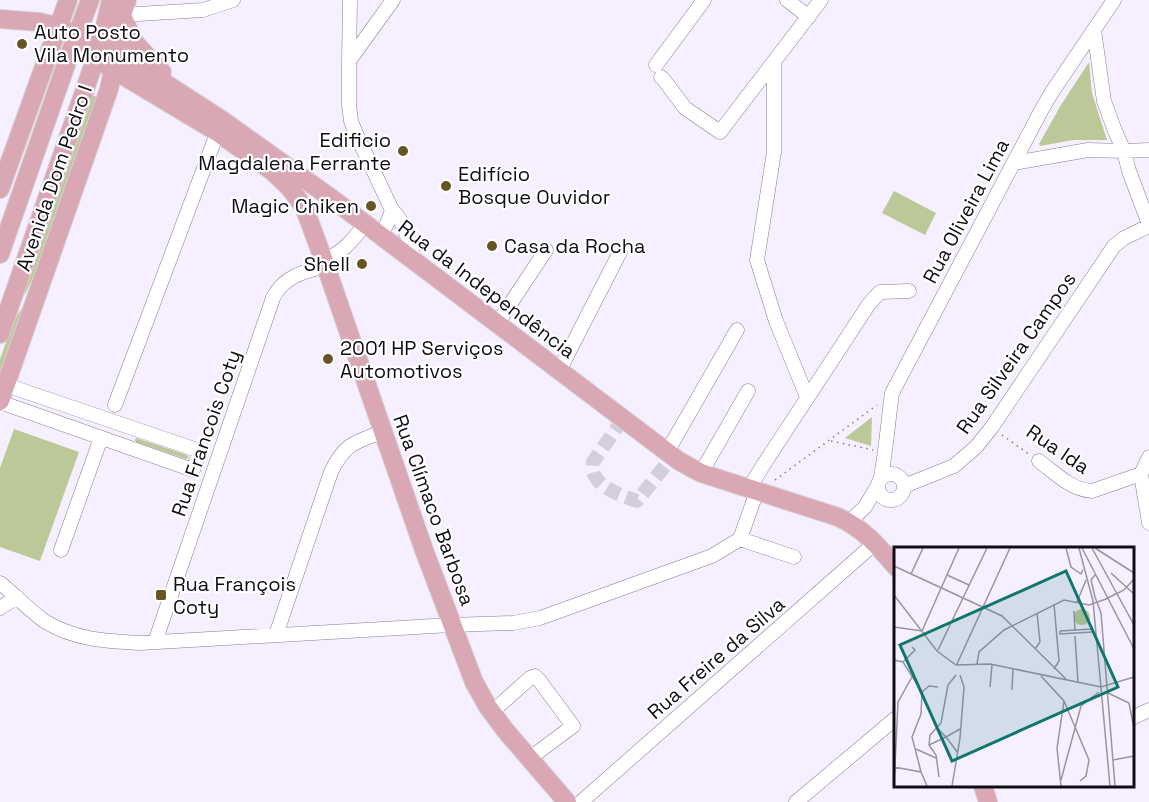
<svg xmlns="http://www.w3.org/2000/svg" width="1149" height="802" font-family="'Space Grotesk',sans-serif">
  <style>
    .green { fill: #bdc899 }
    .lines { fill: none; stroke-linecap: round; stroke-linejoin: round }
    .minor-tunnel { stroke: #d3cddc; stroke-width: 14; stroke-dasharray: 14 7; stroke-linecap: butt }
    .minor-casing { stroke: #867d93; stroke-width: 15 }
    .major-casing { stroke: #d4d3d5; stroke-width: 20 }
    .path { stroke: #817c89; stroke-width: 1.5; stroke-dasharray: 1.5 4.5; stroke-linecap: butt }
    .minor { stroke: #fff; stroke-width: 14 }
    .major { stroke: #daa8b5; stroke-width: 18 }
    .poi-dot { fill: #665422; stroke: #fff; stroke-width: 2 }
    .labels { text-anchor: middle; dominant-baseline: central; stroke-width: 4.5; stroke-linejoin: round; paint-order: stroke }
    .poi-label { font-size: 20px; fill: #100c15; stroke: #fff; text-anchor: start }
    .street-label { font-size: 20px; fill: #100c15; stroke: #fff }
    .inset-road { fill: none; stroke: #9994a1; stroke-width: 1.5 }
    .view { fill: #0f766e; fill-opacity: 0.15; stroke: #0f766e; stroke-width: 3 }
    .inset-edge { fill: none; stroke: #100c15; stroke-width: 3 }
  </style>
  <rect width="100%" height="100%" fill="#f5efff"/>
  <path class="green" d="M 1089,62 L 1092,93 L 1107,140 L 1073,140 L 1040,146 L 1039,144 L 1061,105 Z
    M 92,95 L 97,97 L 37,270 L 25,294 L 24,294 Z
    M 894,191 L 936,213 L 925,235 L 882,213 Z
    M 30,296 L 0,375 L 0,359 L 14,320 Z
    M 872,417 L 871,446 L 845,438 Z
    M 14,429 L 79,452 L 40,561 L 0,547 L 0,468 Z
    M 136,438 L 184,454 L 188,456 L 188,458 L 186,459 L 136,442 L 135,440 Z"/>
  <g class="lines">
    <path class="minor-tunnel" d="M 623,419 L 593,462 C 588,485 620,495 637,501 L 672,457"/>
    <defs>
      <path id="minor" d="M 393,0 L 349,61 L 349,105 L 351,121 L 357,136 L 392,210 C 406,223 409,244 415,261
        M 787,0 L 809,17
        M 122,15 L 203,10 L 233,0
        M 1094,30 L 1104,101 L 1115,131 L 1124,151 L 1149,150
        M 349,61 L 350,0
        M 774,62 L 774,152 L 757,260 L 776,321 L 807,397
        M 656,65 L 704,0
        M 661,77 L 664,80 L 685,108 L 720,132 L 821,0
        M 1014,163 L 1088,150 L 1124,151 L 1129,171 L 1149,224
        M 380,236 L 387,224 L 392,210
        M 324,261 C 345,250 350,243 365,225
        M 497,324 L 546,250
        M 559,371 L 620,252
        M 0,402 L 193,470 L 200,451 L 6,385
        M 115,405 L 221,123
        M 667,452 L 737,330
        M 1149,457 L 1141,474 L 1149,523
        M 1039,461 C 1054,472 1071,490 1092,491 L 1141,474
        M 701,473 L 748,391
        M878 487a13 13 0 1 1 26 0a13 13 0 1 1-26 0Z
        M 881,477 C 886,450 888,422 892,393 L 1042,109 L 1052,92 L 1114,0
        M 904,486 L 954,466 L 976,447 L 992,427 L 1114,246 L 1124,238 L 1149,226
        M 751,489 L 754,480 L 764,464 L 869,304 L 880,292 L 909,291
        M 849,522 L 865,507 L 878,485
        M 740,539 L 794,557
        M 61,550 L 101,438
        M 0,583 C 14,594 32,613 46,622 C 76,640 107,641 140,643 L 451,625 L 513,623 L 540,618 L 712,556 L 740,539 L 757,491
        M 0,608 L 17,597
        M 276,635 L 331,472 C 344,444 355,442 382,432
        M 155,642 L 273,298 C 284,276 303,272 326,266
        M 492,712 L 530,678 L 535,676 L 539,680 L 573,726 L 530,758
        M 1132,718 L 1149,710
        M 581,802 L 875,543
        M 796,802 L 896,718"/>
      <path id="major" d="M 121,14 L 135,43 L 162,72
        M 0,19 L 39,22 L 58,26 L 77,37 L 101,43 L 157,78 L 222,120 L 331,198 L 679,461 L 701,473 L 838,517 C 863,528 879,547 896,567
        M 77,37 L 96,58 L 112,69 L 217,132 L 272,171 L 289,187 L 304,207 L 324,261 L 424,550 L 474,682 L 488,707 L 505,730 L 567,802
        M 0,189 L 68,0
        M 0,254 L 69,56 L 90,0
        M 0,334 L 101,43 L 111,0
        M 0,401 L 109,89 L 117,52 L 122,15 L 127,0
        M 983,786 L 988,802"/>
    </defs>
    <use href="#minor" class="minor-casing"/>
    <use href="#major" class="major-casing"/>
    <path class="path" d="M 1002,435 L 1030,455
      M 831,441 L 873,450
      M 775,480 L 877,405"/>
    <use href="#minor" class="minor"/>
    <use href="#major" class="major"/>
  </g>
  <g class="poi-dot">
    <circle cx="22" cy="44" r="6"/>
    <circle cx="403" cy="151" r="6"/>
    <circle cx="446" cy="186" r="6"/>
    <circle cx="371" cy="206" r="6"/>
    <circle cx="492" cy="246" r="6"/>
    <circle cx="362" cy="264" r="6"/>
    <circle cx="328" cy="359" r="6"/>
    <rect x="155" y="589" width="12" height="12" rx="3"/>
  </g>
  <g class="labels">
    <g class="poi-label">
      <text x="34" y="32">Auto Posto<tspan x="34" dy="23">Vila Monumento</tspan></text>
      <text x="391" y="140" text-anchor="end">Edificio<tspan x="391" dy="23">Magdalena Ferrante</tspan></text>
      <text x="458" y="174">Edifício<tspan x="458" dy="23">Bosque Ouvidor</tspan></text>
      <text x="359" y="206" text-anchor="end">Magic Chiken</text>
      <text x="504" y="246">Casa da Rocha</text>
      <text x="350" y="264" text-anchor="end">Shell</text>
      <text x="340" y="348">2001 HP Serviços<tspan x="340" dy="23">Automotivos</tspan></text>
      <text x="173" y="584">Rua François<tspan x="173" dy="23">Coty</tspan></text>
    </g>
    <g class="street-label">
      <text transform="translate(54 178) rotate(-71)">Avenida Dom Pedro I</text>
      <text transform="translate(966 211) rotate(-62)">Rua Oliveira Lima</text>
      <text transform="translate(487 289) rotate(37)">Rua da Independência</text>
      <text transform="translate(1016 353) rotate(-55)">Rua Silveira Campos</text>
      <text transform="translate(206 433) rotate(-71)">Rua Francois Coty</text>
      <text transform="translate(1058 449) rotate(34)">Rua Ida</text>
      <text transform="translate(434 510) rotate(70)">Rua Clímaco Barbosa</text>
      <text transform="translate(716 658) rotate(-41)">Rua Freire da Silva</text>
    </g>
  </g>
  <g transform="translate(894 547)">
    <rect width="240" height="240" fill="#f5efff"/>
    <path d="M180 70a8 8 0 1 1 16 0a8 8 0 1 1-16 0Z" fill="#bdc899"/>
    <path class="inset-road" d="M 172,1 L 177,20 L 187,27 L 189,23M 185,1 L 199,54 L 216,239M 188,1 L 240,102M 198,1 L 240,78M 201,1 L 240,26M 0,19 L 108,69 L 172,132M 217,26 L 240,47M 17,27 L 29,1M 53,28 L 75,38M 0,48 L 43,104 L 62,118 L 96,117 L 207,140 L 240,130M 201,50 L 207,66 L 221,239M 201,50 L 197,33 L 202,27M 183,55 L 192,33M 160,57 L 165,114 L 160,122M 180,64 L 181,83M 0,80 L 28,84 L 65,1M 166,84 L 166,87 L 198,85M 166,84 L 198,82M 181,89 L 184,136M 141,102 L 146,95 L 143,66M 44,103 L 93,1M 0,113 L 9,115 L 28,145 L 27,167 L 18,190 L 27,225M 9,115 L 21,103 L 18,100M 63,117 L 116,1M 83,117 L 85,105 L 110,83 L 170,53 L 195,58 L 212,52 L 230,43 L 240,32M 147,129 L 170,154 L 163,201 L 167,239M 96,140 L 98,118M 118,143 L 119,122M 28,145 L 35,139 L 44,140M 214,146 L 235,156 L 240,181M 170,154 L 195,213M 43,181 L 52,190 L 66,182M 35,198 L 36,188 L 47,176 L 54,138 L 62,128M 35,198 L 52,190 L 64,206M 35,198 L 42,208 L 45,230M 22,202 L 42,211M 219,213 L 240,209M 0,220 L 27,225 L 33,239M 167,233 L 187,159 L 205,145M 186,234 L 192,229 L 195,213M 0,239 L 4,155 L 18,130M 58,239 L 66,191 L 70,140 L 66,128"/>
    <path class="view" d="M 172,24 L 224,140 L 58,214 L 6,98 Z"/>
    <rect width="240" height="240" class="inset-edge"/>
  </g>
</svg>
